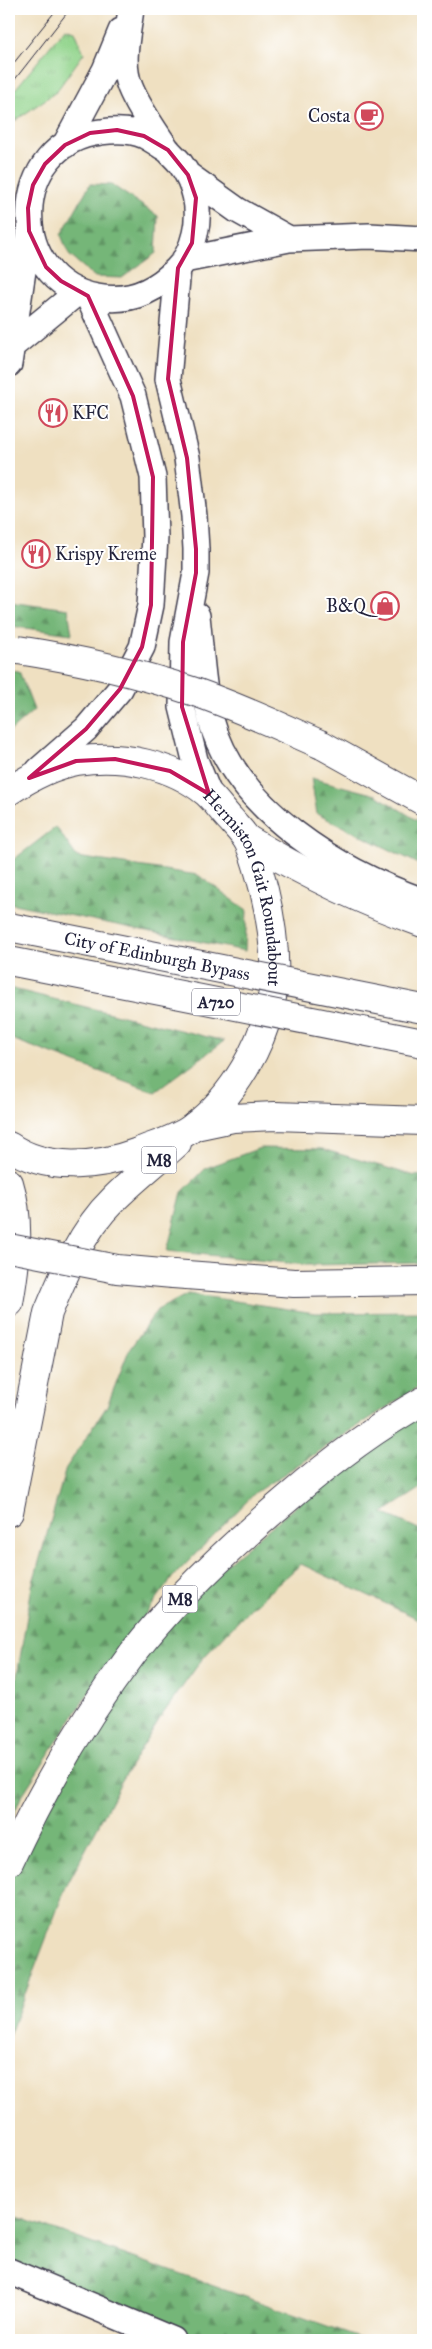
<svg xmlns="http://www.w3.org/2000/svg" width="432" height="2349" font-family="'IM FELL Great Primer',serif">
  <style>
    .grass { fill: url(#grass-tufts); stroke: #5a7b64 }
    .forest { fill: url(#forest-firs); stroke: #4c6c5a }
    .lines { fill: none; stroke-linecap: round; stroke-linejoin: round }
    .minor-casing { stroke: #413e4f; stroke-width: 28 }
    .major-casing { stroke: #413e4f; stroke-width: 30 }
    .highway-casing { stroke: #413e4f; stroke-width: 30 }
    .minor { stroke: #fff; stroke-width: 25 }
    .major { stroke: #fff; stroke-width: 28 }
    .highway { stroke: #fff; stroke-width: 28 }
    .tram { stroke: #22223b; stroke-width: 1 }
    .major-bridge-casing { stroke: #413e4f; stroke-width: 30; stroke-linecap: butt }
    .major-bridge { stroke: #fff; stroke-width: 28 }
    .marked { fill: none; stroke: #c2185b; stroke-width: 4; stroke-linejoin: round }
    .labels { text-anchor: middle; dominant-baseline: central; stroke-width: 4; stroke-linejoin: round; paint-order: stroke }
    .shield { fill: #fff; stroke: #646476; stroke-width: 1 }
    .shield-label { font-size: 16px; font-weight: bold; fill: #22223b }
    .poi-label { font-size: 18px; fill: #22223b; stroke: #fff; text-anchor: end }
    .street-label { font-size: 18px; fill: #22223b; stroke: #fff }
  </style>
  <defs>
    <pattern id="grass-tufts" width="24" height="20" patternUnits="userSpaceOnUse" patternTransform="scale(1.25)"><rect width="24" height="20" fill="#92d48c"/><path d="M3 7l-1-3M5 7V3M7 7l1-3M15 17l-1-3M17 17v-4M19 17l1-3" fill="none" stroke="#7eb67a"/></pattern>
    <pattern id="forest-firs" width="22" height="20" patternUnits="userSpaceOnUse" patternTransform="scale(1.25)"><rect width="22" height="20" fill="#75b678"/><path d="M5 1l3.5 6h-7zM16 11l3.5 6h-7z" fill="#609464"/></pattern>
  </defs>
  <rect width="100%" height="100%" fill="#fff"/>
  <filter id="ink" filterUnits="userSpaceOnUse"><feTurbulence type="fractalNoise" baseFrequency=".02" numOctaves="2"/><feDisplacementMap in="SourceGraphic" scale="10" xChannelSelector="R" yChannelSelector="G"/><feConvolveMatrix kernelMatrix="1 2 1 2 8 2 1 2 1" color-interpolation-filters="sRGB"/></filter>
  <filter id="wash" filterUnits="userSpaceOnUse"><feTurbulence type="fractalNoise" baseFrequency=".0096" numOctaves="4" result="noise"/><feDisplacementMap in="SourceGraphic" scale="20" xChannelSelector="R" yChannelSelector="G"/><feGaussianBlur stdDeviation="1.12" result="paint"/><feColorMatrix in="noise" values="0 0 0 0 0 0 0 0 0 0 0 0 0 0 0 0 0 1.4 0 .05"/><feComposite in="paint" operator="in"/></filter>
  <g filter="url(#wash)">
    <rect width="100%" height="100%" fill="#efe0c1"/>
    <path class="grass" d="M 65,28 L 75,31 L 84,53 L 56,92 L 9,125 L 9,97 Z"/>
    <path class="forest" d="M 90,184 L 112,185 L 158,216 L 156,253 L 122,278 L 95,277 L 69,255 L 61,235 Z
      M 9,601 L 68,609 L 72,634 L 9,626 Z
      M 9,670 L 19,671 L 34,710 L 9,732 Z
      M 311,778 L 376,795 L 423,824 L 423,866 L 317,814 Z
      M 56,827 L 77,857 L 198,875 L 247,910 L 245,951 L 9,903 L 9,863 Z
      M 9,988 L 224,1041 L 155,1092 L 9,1038 Z
      M 260,1148 L 322,1149 L 415,1176 L 423,1175 L 423,1263 L 307,1265 L 167,1251 L 182,1192 L 206,1168 Z
      M 188,1294 L 315,1313 L 423,1312 L 423,1384 L 256,1492 L 172,1578 L 87,1695 L 21,1797 L 9,1826 L 9,1724 L 32,1586 L 66,1468 L 107,1406 L 129,1350 L 157,1310 Z
      M 423,1401 L 423,1487 L 383,1513 L 423,1531 L 423,1621 L 301,1564 L 252,1607 L 203,1658 L 160,1718 L 121,1782 L 65,1889 L 9,2036 L 9,1862 L 173,1608 Z
      M 9,2214 L 350,2334 L 367,2340 L 201,2340 L 9,2260 Z"/>
  </g>
  <g filter="url(#ink)">
    <g class="lines">
      <defs>
        <path id="minor" d="M 131,9 C 128,34 120,63 130,87 C 137,105 156,133 167,149 C 171,154 176,158 180,163 C 195,183 201,209 195,234 C 192,247 186,261 176,270 C 154,292 128,303 97,297 C 5,281 8,142 101,132 C 115,130 132,130 145,136 C 153,140 161,146 168,150
          M 65,145 L 105,70 L 121,31
          M 188,175 L 237,210 L 289,239
          M 184,260 L 289,239 L 369,236 L 423,239
          M 178,268 L 168,379 L 187,458 L 194,516 L 196,549 L 196,573 L 183,642 L 182,707 L 195,760 L 209,794
          M 12,346 L 78,292
          M 9,364 L 29,231
          M 197,616 C 201,651 202,686 211,720 C 236,811 341,872 423,901
          M 39,770 L 86,729 L 120,689 L 142,647 L 151,605 L 155,537 L 153,477 L 133,396 L 88,296
          M 9,2271 L 173,2340"/>
        <path id="major" d="M 322,745 L 423,801
          M 173,1274 L 294,1283 L 423,1281"/>
        <g id="highway">
          <path id="s1" d="M 9,791 C 29,778 53,765 77,761 C 122,754 172,764 207,793 C 216,801 223,812 231,820 C 236,826 242,832 246,838 C 254,850 260,876 264,890 C 272,923 277,958 273,992 C 265,1043 233,1098 192,1128 C 178,1139 155,1145 138,1152 C 98,1167 46,1172 9,1146"/>
          <path d="M 247,839 C 303,873 361,901 423,923"/>
          <path d="M 195,1126 L 233,1118 L 275,1116 L 423,1121"/>
          <path d="M 9,1183 C 21,1222 16,1263 9,1303"/>
          <path d="M 9,1512 L 48,1313 C 64,1274 82,1230 113,1200 C 133,1180 156,1162 177,1143"/>
          <path d="M 9,1862 C 43,1789 84,1718 133,1653 C 177,1596 232,1545 288,1498 C 330,1462 375,1428 423,1401"/>
        </g>
      </defs>
      <use href="#minor" class="minor-casing"/>
      <use href="#major" class="major-casing"/>
      <use href="#highway" class="highway-casing"/>
      <use href="#minor" class="minor"/>
      <use href="#major" class="major"/>
      <use href="#highway" class="highway"/>
      <path class="tram" d="M 9,69 L 57,9
        M 9,87 L 70,9"/>
      <defs>
        <g id="major-bridge">
          <path d="M 18,650 C 77,659 135,672 192,691 C 236,706 279,726 322,745"/>
          <path id="s2" d="M 9,927 L 423,1009"/>
          <path d="M 9,961 L 423,1043"/>
          <path d="M 9,1248 L 117,1269 L 173,1274"/>
        </g>
      </defs>
      <use href="#major-bridge" class="major-bridge-casing"/>
      <use href="#major-bridge" class="major-bridge"/>
    </g>
  </g>
  <path class="marked" d="M 117,130 L 144,136 L 168,150 L 188,175 L 196,198 L 192,243 L 178,268 L 168,379 L 187,458 L 196,549 L 196,573 L 183,642 L 182,707 L 209,794 L 170,771 L 115,759 L 76,761 L 29,778 L 86,729 L 120,689 L 142,647 L 151,605 L 153,477 L 133,396 L 88,296 L 61,281 L 46,267 L 29,231 L 28,208 L 33,185 L 45,164 L 65,145 L 90,133 Z"/>
  <defs>
    <symbol id="cafe-ring" viewBox="-11 -11 22 22"><circle r="9.5" fill="#fff" stroke="#d1495b" stroke-width="1.5"/><path d="M-5.5-4.5H6V0H3Q3 3.5 0 3.5H-2.5Q-5.5 3.5-5.5 0ZM3-3.2v2h1.7v-2ZM-6 4.5H4V6H-6Z" fill="#d1495b"/></symbol>
    <symbol id="restaurant-ring" viewBox="-11 -11 22 22"><circle r="9.5" fill="#fff" stroke="#d1495b" stroke-width="1.5"/><path d="M-5-6h1v4h1v-4h1v4h1v-4h1v5L-1.5 .5V6h-2V.5L-5-1ZM5-6V6H3V1.5H1.5Q1.5-4 5-6Z" fill="#d1495b"/></symbol>
    <symbol id="shop-ring" viewBox="-11 -11 22 22"><circle r="9.5" fill="#fff" stroke="#d1495b" stroke-width="1.5"/><path d="M-5-2.5h2.3a2.7 3.5 0 0 1 5.4 0H5L5.5 6h-11ZM-1.5-2.5h3a1.5 2.3 0 0 0-3 0Z" fill="#d1495b"/></symbol>
  </defs>
  <g fill-rule="evenodd">
    <use href="#cafe-ring" x="353" y="100" width="32" height="32"/>
    <use href="#restaurant-ring" x="37" y="397" width="32" height="32"/>
    <use href="#restaurant-ring" x="20" y="538" width="32" height="32"/>
    <use href="#shop-ring" x="369" y="590" width="32" height="32"/>
  </g>
  <g class="labels">
    <g class="shield">
      <rect x="192" y="988.5" width="48" height="27" rx="4"/>
      <rect x="141.5" y="1146.5" width="35" height="27" rx="4"/>
      <rect x="162.5" y="1585.5" width="35" height="27" rx="4"/>
    </g>
    <g class="shield-label">
      <text x="216" y="1002">A720</text>
      <text x="159" y="1160">M8</text>
      <text x="180" y="1599">M8</text>
    </g>
    <g class="poi-label">
      <text x="350" y="116">Costa</text>
      <text x="72" y="413" text-anchor="start">KFC</text>
      <text x="55" y="554" text-anchor="start">Krispy Kreme</text>
      <text x="366" y="606">B&amp;Q</text>
    </g>
    <g class="street-label">
      <text stroke="none"><textPath href="#s1" startOffset="318">Hermiston Gait Roundabout</textPath></text>
      <text stroke="none"><textPath href="#s2" startOffset="151">City of Edinburgh Bypass</textPath></text>
    </g>
  </g>
  <rect width="432" height="2349" fill="none" stroke="#fff" stroke-width="30"/>
</svg>
